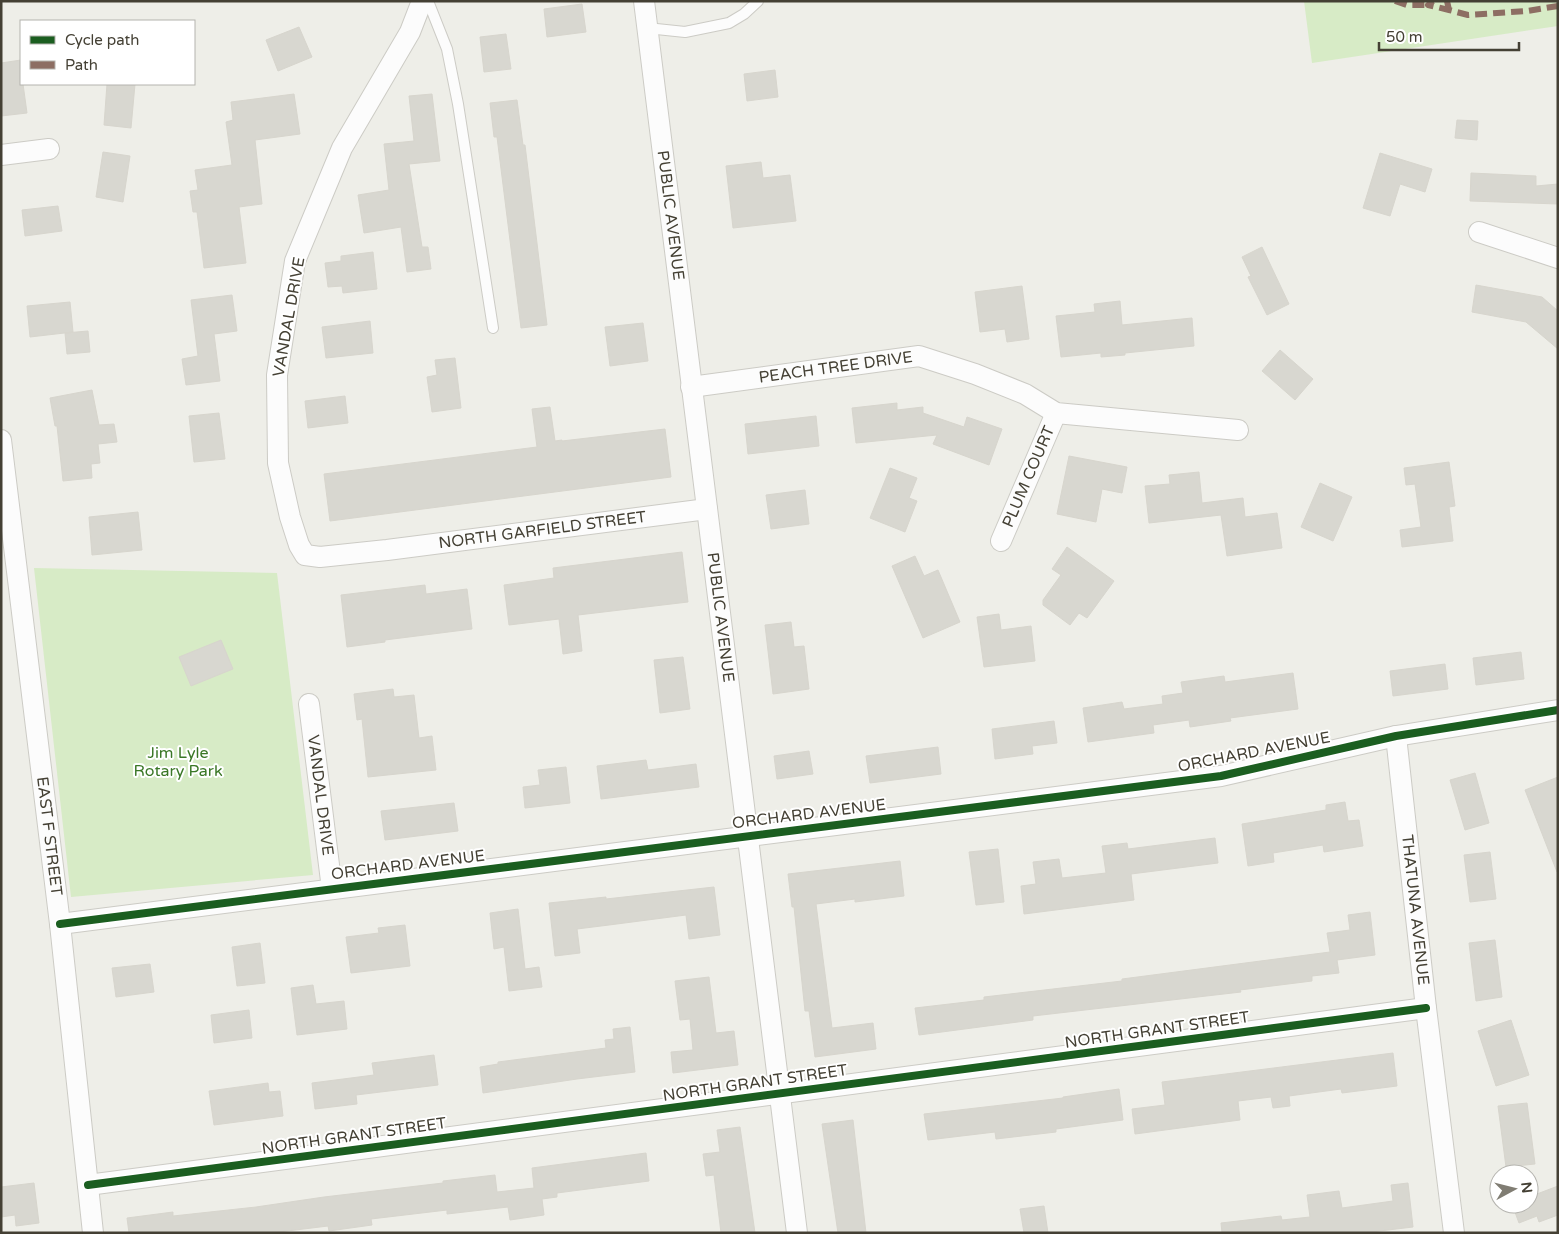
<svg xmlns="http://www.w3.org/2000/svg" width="1559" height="1234" font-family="'Varela Round',sans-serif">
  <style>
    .green { fill: #d7ebc6 }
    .building { fill: #d8d7d0; stroke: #d7d5cd }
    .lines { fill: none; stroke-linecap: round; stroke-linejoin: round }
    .lane-casing { stroke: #cccbc5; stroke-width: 12 }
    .street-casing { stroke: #cccbc5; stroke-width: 22 }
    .lane { stroke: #fcfcfc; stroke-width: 10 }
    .street { stroke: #fcfcfc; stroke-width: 20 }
    .quiet { stroke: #8d6e63; stroke-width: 6; stroke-dasharray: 12 6; stroke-linecap: butt }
    .cycleway-casing { stroke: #fff; stroke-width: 11 }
    .cycleway { stroke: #1b5e20; stroke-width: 8 }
    .labels { text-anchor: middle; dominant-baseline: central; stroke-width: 4; stroke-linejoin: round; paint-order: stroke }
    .street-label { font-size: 16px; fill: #444034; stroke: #fff }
    .park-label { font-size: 16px; fill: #3a7726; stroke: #fff }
  </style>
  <rect width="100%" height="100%" fill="#eeeee8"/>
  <path class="green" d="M 1304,1 L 1558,1 L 1558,26 L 1312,63 Z
    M 34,568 L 277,573 L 313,875 L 71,897 Z"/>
  <path class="building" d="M 582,4 L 586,32 L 547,37 L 544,9 Z
    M 299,27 L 312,57 L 278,71 L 266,40 Z
    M 506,34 L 511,69 L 484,72 L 480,37 Z
    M 21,60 L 21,84 L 23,84 L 27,113 L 1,116 L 1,63 Z
    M 775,70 L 778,97 L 747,101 L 744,74 Z
    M 107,84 L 135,84 L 131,128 L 104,125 Z
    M 294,94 L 300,134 L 255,140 L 262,204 L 239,207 L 246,263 L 204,268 L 197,212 L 193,212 L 190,191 L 198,190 L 195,170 L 232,165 L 226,122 L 233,120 L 231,102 Z
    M 432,94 L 440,161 L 409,164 L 422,247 L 428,247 L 431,269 L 407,272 L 401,227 L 364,233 L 358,195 L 389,190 L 384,144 L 414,141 L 409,96 Z
    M 517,100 L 523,145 L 525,145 L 547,325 L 521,328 L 497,137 L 494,137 L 490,103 Z
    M 1457,120 L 1478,121 L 1477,140 L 1455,138 Z
    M 103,152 L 130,156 L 123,202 L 96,197 Z
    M 1380,153 L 1432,169 L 1425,192 L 1400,184 L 1390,216 L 1363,208 Z
    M 761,162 L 763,178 L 790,175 L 796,221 L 733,228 L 726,166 Z
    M 1471,173 L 1536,176 L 1536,186 L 1558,184 L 1558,204 L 1470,201 Z
    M 58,206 L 62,231 L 25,236 L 22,210 Z
    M 1262,247 L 1289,304 L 1267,315 L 1248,277 L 1251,276 L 1242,257 Z
    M 373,252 L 377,289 L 343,293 L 342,286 L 328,287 L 325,263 L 341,261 L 341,256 Z
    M 1476,285 L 1542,297 L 1558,311 L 1558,349 L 1526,322 L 1472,312 Z
    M 1022,286 L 1029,339 L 1007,342 L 1005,329 L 980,332 L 975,292 Z
    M 232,295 L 237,331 L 214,334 L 220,381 L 186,385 L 182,359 L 198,356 L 191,300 Z
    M 1120,301 L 1122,325 L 1192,318 L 1194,346 L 1125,353 L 1125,355 L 1101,357 L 1101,353 L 1061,357 L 1056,316 L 1095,312 L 1094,304 Z
    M 70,302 L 73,332 L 30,337 L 27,306 Z
    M 370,321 L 373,353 L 326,358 L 322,327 Z
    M 643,323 L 648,361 L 610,366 L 605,327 Z
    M 88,331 L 90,352 L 67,354 L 65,333 Z
    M 1280,350 L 1313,379 L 1295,400 L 1262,371 Z
    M 455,358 L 461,408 L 432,412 L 427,377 L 437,375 L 435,360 Z
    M 92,390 L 99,425 L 114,424 L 117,442 L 98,444 L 100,463 L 91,464 L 92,478 L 63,481 L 57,426 L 55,426 L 50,398 Z
    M 345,396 L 348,423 L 308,428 L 305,401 Z
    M 897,403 L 897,410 L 923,407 L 923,413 L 964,427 L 967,417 L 1002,429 L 989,465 L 933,444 L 937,435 L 856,443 L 852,408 Z
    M 550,407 L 555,441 L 562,440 L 562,441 L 665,429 L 671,477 L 330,521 L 324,474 L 537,447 L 532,409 Z
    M 219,413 L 225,459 L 194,462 L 189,416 Z
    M 816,416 L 819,446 L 748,454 L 745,424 Z
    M 1069,456 L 1127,467 L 1122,493 L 1102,489 L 1096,522 L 1057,514 Z
    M 1449,462 L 1455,506 L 1449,507 L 1453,541 L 1402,547 L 1400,530 L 1421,527 L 1415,484 L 1406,485 L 1404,468 Z
    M 890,468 L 917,478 L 909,498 L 917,501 L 905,532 L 870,518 Z
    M 1199,472 L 1202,503 L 1243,498 L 1245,517 L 1277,513 L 1282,548 L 1227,556 L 1221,515 L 1149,523 L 1145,486 L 1170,484 L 1169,475 Z
    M 1320,483 L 1352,497 L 1333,541 L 1301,527 Z
    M 805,490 L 809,524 L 771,529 L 766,495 Z
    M 138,512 L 142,550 L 92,555 L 89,517 Z
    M 1067,547 L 1114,581 L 1087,618 L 1079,613 L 1070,625 L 1043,605 L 1043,600 L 1061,575 L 1052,569 Z
    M 682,552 L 688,602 L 578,615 L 582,651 L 563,654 L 559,619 L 509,625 L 504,585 L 554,578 L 553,568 Z
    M 915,556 L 924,576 L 938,570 L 960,622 L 923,638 L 892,566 Z
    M 425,585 L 426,594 L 467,589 L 472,629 L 385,640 L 385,642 L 347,647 L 341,595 Z
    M 999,614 L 1001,630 L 1031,626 L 1035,661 L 984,667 L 977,617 Z
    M 791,622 L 794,647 L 804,646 L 809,689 L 773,694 L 765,625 Z
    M 221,640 L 233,669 L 191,686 L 179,657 Z
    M 1521,652 L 1524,679 L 1476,685 L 1473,658 Z
    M 683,657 L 690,709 L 660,713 L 654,660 Z
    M 1445,664 L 1448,689 L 1393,696 L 1390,671 Z
    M 1293,673 L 1298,709 L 1230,718 L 1231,721 L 1190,727 L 1189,720 L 1153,725 L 1154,733 L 1088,742 L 1083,708 L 1122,702 L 1124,709 L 1163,704 L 1162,696 L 1183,693 L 1181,682 L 1224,676 L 1225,682 Z
    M 393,689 L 394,697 L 414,695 L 419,738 L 432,736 L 436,770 L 368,777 L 362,719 L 357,720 L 354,694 Z
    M 1054,721 L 1057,743 L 1032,746 L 1033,754 L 995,759 L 992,729 Z
    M 938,747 L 941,774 L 870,783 L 866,756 Z
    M 809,751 L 813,774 L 777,779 L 774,756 Z
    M 646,760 L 648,770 L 696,764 L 699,787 L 601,799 L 597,766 Z
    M 566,767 L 570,803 L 525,808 L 523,787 L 540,785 L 538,770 Z
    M 1475,773 L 1489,823 L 1465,830 L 1450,780 Z
    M 1558,777 L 1558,872 L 1557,872 L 1525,790 Z
    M 1345,802 L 1348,821 L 1359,820 L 1363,846 L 1324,852 L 1323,845 L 1273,853 L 1274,862 L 1248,866 L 1242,824 L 1326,810 L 1326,805 Z
    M 454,803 L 458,831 L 385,840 L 381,811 Z
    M 1215,838 L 1218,863 L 1131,874 L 1134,900 L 1024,914 L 1021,886 L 1036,884 L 1033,862 L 1059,859 L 1062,878 L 1106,873 L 1102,846 L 1127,843 L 1128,849 Z
    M 998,849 L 1004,902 L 976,905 L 969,852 Z
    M 1490,852 L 1496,899 L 1470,902 L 1464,855 Z
    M 900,861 L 904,896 L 855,902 L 855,899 L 816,904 L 832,1028 L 873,1023 L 876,1049 L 815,1057 L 809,1011 L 805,1011 L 794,907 L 792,907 L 788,874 Z
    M 714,887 L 720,935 L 689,939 L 686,915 L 609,925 L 577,929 L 580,953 L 555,956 L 549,903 L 606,897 L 606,899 Z
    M 518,909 L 525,969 L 539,967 L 542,987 L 509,991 L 504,947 L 494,949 L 490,913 Z
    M 1370,912 L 1375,955 L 1337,960 L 1339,973 L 1312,976 L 1312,981 L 1240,990 L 1241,992 L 1033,1016 L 1033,1020 L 919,1035 L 915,1008 L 984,1000 L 984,997 L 1122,981 L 1122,979 L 1330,952 L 1327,933 L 1350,930 L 1348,915 Z
    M 405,925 L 410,966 L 351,973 L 346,937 L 379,933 L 378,928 Z
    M 1495,940 L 1502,997 L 1476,1001 L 1469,943 Z
    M 260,943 L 265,983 L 237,986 L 232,947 Z
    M 150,964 L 154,992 L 116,997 L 112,968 Z
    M 709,977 L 716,1033 L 734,1031 L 738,1065 L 673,1073 L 671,1052 L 693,1050 L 690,1019 L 680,1020 L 675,981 Z
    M 313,985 L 316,1004 L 344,1001 L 347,1029 L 297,1035 L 291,988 Z
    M 249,1010 L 252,1038 L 214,1043 L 211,1015 Z
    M 1511,1020 L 1529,1075 L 1496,1086 L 1478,1031 Z
    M 630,1027 L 635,1072 L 577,1079 L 483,1093 L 480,1067 L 498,1064 L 498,1062 L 606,1048 L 605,1040 L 614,1039 L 613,1029 Z
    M 1393,1053 L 1397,1086 L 1342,1093 L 1341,1089 L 1289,1096 L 1290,1106 L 1273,1108 L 1271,1097 L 1238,1101 L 1240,1120 L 1135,1134 L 1132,1109 L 1165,1105 L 1162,1082 Z
    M 434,1055 L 438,1085 L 356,1095 L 357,1104 L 315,1109 L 312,1083 L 374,1075 L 372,1063 Z
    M 268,1083 L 269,1092 L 280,1091 L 283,1116 L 214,1125 L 209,1091 Z
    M 1119,1089 L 1123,1120 L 1056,1129 L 1056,1132 L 996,1139 L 995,1132 L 928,1140 L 924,1114 L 1063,1098 L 1063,1097 Z
    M 1527,1103 L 1535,1164 L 1506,1167 L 1498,1106 Z
    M 853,1120 L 866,1233 L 838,1233 L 822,1124 Z
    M 740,1127 L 755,1233 L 721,1233 L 714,1175 L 706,1176 L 703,1154 L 720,1152 L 717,1130 Z
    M 646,1153 L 649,1181 L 557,1193 L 557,1197 L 542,1199 L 544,1215 L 510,1220 L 508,1207 L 447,1214 L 447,1210 L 371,1219 L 372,1225 L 329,1231 L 328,1226 L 271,1233 L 129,1233 L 127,1218 L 173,1212 L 173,1216 L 256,1207 L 324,1197 L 443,1183 L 443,1181 L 495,1175 L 497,1192 L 534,1188 L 532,1168 Z
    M 34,1183 L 39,1223 L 16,1226 L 15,1215 L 1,1217 L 1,1187 Z
    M 1408,1183 L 1413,1227 L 1363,1233 L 1222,1233 L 1221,1223 L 1281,1216 L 1282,1220 L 1310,1217 L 1307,1195 L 1339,1191 L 1342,1208 L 1393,1201 L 1391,1185 Z
    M 1558,1186 L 1558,1215 L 1539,1222 L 1537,1216 L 1519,1223 L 1512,1204 L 1529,1204 L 1529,1197 Z
    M 1044,1206 L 1048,1233 L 1024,1233 L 1020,1209 Z"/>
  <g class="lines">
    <defs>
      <path id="lane" d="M 428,1 L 447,49 L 458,104 L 493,328
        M 647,28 L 685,32 L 729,23 L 744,14 L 758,1"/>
      <g id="street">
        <path id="s1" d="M 422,1 L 410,32 L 342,148 L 295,261 L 277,375 L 278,463 L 290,517 L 299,545 L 305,555 L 320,557 L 387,550 L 707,509"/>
        <path id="s2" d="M 644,1 L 797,1233"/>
        <path d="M 1,155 L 49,149"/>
        <path d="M 1479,232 L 1558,258"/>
        <path id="s3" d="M 691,387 L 919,356 L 975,374 L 1025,394 L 1056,413 L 1238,430"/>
        <path id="s4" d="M 1,440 L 60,924 L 93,1233"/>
        <path id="s5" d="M 1001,541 L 1056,413"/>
        <path id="s6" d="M 309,704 L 332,889"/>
        <path id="s7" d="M 1396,736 L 1426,1008 L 1454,1233"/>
        <path d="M 60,924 L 1221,776 L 1396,736 L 1558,710"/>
        <path d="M 88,1185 L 1426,1008"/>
      </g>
    </defs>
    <use href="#lane" class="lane-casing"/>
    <use href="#street" class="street-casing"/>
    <use href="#lane" class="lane"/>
    <use href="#street" class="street"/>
    <path class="quiet" d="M 1395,1 L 1407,5 L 1428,5
      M 1433,1 L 1428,5 L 1449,10
      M 1447,1 L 1449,10 L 1468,15 L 1527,11 L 1558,6"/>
    <defs>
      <path id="cycleway" d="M 60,924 L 1221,776 L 1396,736 L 1558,710
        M 88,1185 L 1426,1008"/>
    </defs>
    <use href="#cycleway" class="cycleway-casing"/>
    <use href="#cycleway" class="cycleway"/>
  </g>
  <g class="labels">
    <g class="street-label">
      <text stroke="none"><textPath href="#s2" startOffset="216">PUBLIC AVENUE</textPath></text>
      <text transform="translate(289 317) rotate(-80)">VANDAL DRIVE</text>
      <text stroke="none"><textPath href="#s3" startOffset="146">PEACH TREE DRIVE</textPath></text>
      <text stroke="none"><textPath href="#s5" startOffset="70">PLUM COURT</textPath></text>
      <text stroke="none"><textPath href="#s1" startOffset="829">NORTH GARFIELD STREET</textPath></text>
      <text stroke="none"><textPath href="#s2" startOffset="621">PUBLIC AVENUE</textPath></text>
      <text transform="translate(1254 752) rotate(-11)">ORCHARD AVENUE</text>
      <text stroke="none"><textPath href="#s6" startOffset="92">VANDAL DRIVE</textPath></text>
      <text transform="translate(809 814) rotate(-7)">ORCHARD AVENUE</text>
      <text stroke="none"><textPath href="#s4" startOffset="399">EAST F STREET</textPath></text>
      <text transform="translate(408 865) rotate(-7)">ORCHARD AVENUE</text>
      <text stroke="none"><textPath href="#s7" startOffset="175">THATUNA AVENUE</textPath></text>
      <text transform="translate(1157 1030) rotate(-8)">NORTH GRANT STREET</text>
      <text transform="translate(755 1083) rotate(-8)">NORTH GRANT STREET</text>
      <text transform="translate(354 1136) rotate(-8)">NORTH GRANT STREET</text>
    </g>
    <g class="park-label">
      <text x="178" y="753">Jim Lyle<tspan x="178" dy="18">Rotary Park</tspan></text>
    </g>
  </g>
  <rect width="1559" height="1234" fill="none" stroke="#444034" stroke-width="5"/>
  <rect x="20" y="20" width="175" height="65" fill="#ffffff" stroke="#b4b3ae"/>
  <rect x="30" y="36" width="25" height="8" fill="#1b5e20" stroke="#b4b3ae"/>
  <text x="65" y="45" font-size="15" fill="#444034">Cycle path</text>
  <rect x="30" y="61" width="25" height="8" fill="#8d6e63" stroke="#b4b3ae"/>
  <text x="65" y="70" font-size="15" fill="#444034">Path</text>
  <g transform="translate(1514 1189) rotate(83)"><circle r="24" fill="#ffffff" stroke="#b4b3ae"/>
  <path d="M0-4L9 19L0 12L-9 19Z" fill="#807d73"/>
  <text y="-8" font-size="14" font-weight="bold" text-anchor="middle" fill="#444034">N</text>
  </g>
  <path d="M1379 42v8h140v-8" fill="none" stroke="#444034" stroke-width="2.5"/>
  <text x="1386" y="42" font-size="15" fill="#444034" stroke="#ffffff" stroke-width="4" paint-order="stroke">50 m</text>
</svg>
